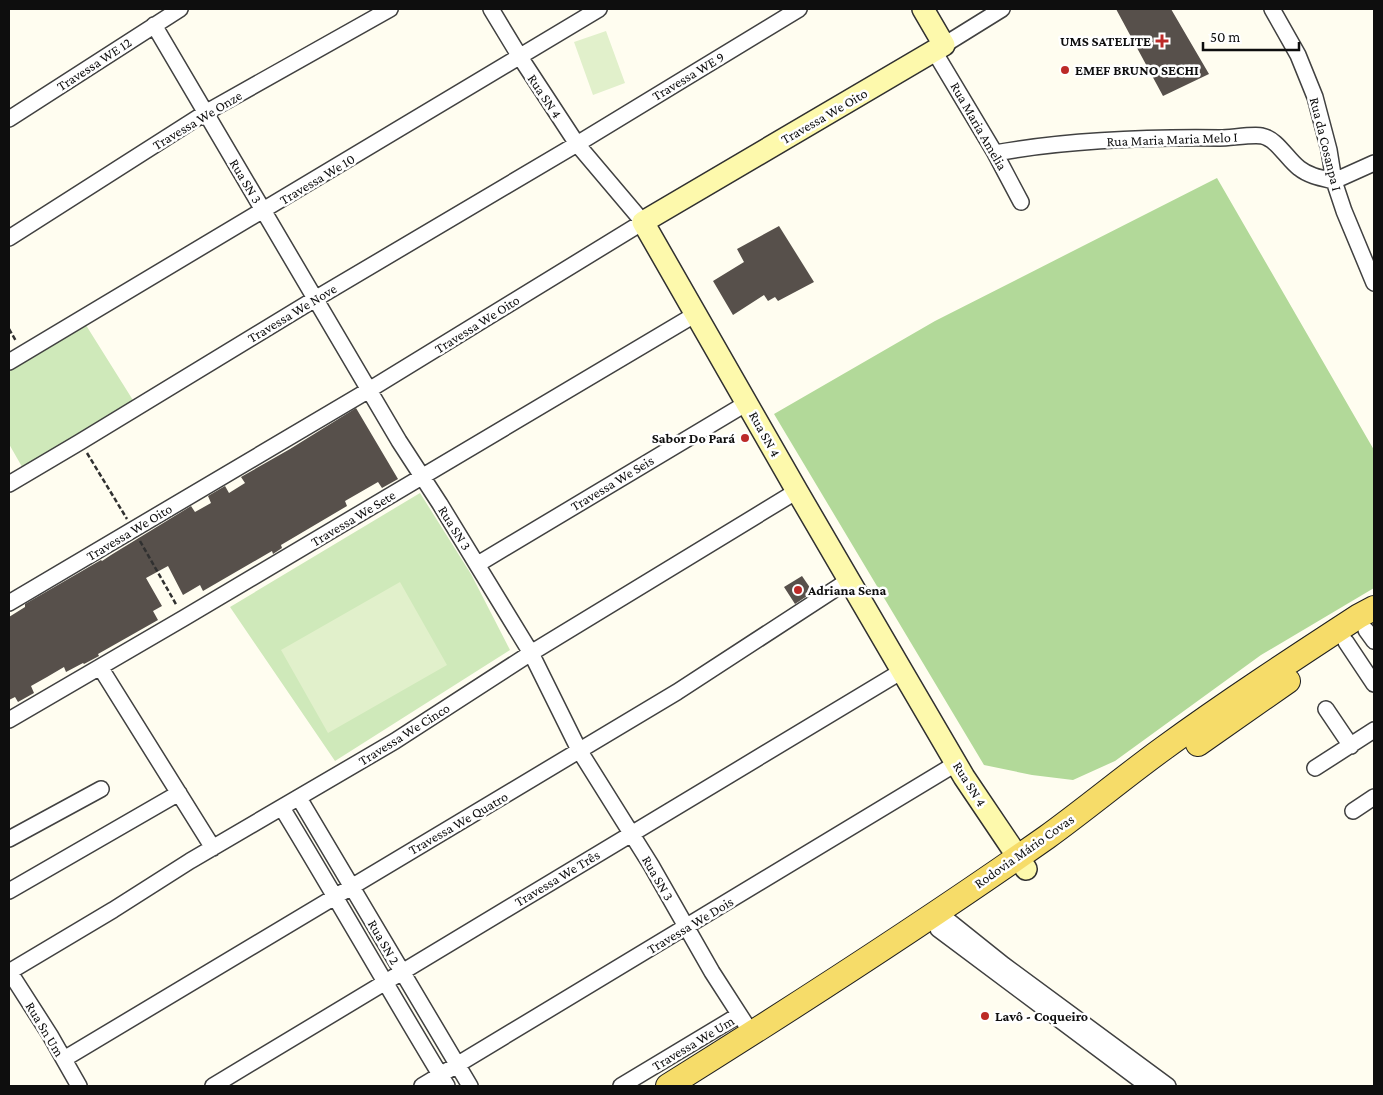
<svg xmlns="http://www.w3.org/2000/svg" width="1383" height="1095" font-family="'Crimson Pro',serif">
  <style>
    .green { fill: #cfe9ba }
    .forest { fill: #b2d999 }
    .pitch { fill: #e1f0cb }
    .building { fill: #57504b }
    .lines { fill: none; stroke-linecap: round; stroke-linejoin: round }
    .minor-casing { stroke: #414141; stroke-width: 18 }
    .secondary-casing { stroke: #303030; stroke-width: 24 }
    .primary-casing { stroke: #1f1f1f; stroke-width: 26 }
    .path { stroke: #303030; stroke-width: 2.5; stroke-dasharray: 5 2.5; stroke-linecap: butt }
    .minor { stroke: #fff; stroke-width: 15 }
    .secondary { stroke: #fdf9ac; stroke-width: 21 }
    .primary { stroke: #f6dc69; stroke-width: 24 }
    .poi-dot { fill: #bc2a28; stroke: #fff; stroke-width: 2 }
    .labels { text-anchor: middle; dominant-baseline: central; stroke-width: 5; stroke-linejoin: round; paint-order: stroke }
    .poi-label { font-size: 14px; font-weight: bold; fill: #0e0e0e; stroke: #fff; text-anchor: start }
    .street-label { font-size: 14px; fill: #0e0e0e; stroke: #fff }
  </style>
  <rect width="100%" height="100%" fill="#fffdf0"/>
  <path class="green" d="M 84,322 L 136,405 L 25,472 L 9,444 L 9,367 Z
    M 420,493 L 471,574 L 510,650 L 335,761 L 230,607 Z"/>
  <path class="forest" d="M 1217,178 L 1374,450 L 1374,588 L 1261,655 L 1115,761 L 1073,780 L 1032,775 L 984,765 L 774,414 L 935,321 Z"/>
  <path class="pitch" d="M 606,31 L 625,83 L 593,95 L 574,42 Z
    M 400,582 L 447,665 L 328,733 L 281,650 Z"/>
  <path class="building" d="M 1116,9 L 1171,9 L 1209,74 L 1163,96 Z
    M 779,226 L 814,282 L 778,301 L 775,297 L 768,301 L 764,295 L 733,315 L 713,281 L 744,262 L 737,249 Z
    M 356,408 L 398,479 L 382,488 L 378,482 L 345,501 L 347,506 L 281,545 L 282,548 L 273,554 L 272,551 L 203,591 L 200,585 L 183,595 L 168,566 L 146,578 L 162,606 L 153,611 L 158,620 L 98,654 L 99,656 L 84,664 L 83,663 L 66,672 L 64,667 L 47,677 L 31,686 L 34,693 L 18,702 L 15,697 L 9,700 L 9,617 L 25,607 L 25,604 L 101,560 L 102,561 L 111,555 L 191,506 L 195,512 L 211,503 L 208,496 L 225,486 L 229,493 L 245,483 L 241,477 L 290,449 Z
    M 802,576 L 813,592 L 795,604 L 784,587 Z"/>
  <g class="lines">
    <defs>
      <path id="minor" d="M 1272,9 L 1298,55 L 1315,97 L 1329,150 L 1334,181 L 1344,211 L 1374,283
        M 154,25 L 399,441 L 440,504 L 531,653 L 579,750 L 651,865 L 712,972 L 752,1034
        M 944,45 L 1002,9
        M 934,51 L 995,153 L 1021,202
        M 9,119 L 180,9
        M 995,153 C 1069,140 1145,137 1220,138 C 1230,138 1254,134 1262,136 C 1277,139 1287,159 1299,168 C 1309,176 1321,178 1334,181
        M 1334,181 L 1374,163
        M 9,238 L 205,113 L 390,9
        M 9,362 L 599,9
        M 9,484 L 80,442 L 315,299 L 577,144 L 799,9
        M 478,564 L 747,403
        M 9,603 L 369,390 L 643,222 L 577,144 L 520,57 L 491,9
        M 1366,630 L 1374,641
        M 1346,642 L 1374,684
        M 100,667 L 213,848
        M 1326,709 L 1351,746
        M 9,720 L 184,618 L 696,314
        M 1315,768 L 1374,730
        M 299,798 L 470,1086
        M 282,808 C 338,900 391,994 447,1086
        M 1353,811 L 1374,797
        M 9,839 L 101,789
        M 9,891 L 179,793
        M 949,921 L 1004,965 L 1168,1086
        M 938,929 L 1148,1086
        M 9,971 L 50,1035 L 79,1086
        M 9,972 L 113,910 L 190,861 L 395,741 L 531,653 L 797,491
        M 64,1059 L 677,692 L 849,580
        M 213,1086 L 902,671
        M 422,1086 L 957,763
        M 621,1086 L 739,1015"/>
      <path id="secondary" d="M 923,9 L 944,45 L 643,222 L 797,491 L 902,671 L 964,777 L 1026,869"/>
      <path id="primary" d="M 1198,744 L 1288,681
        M 668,1086 C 796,1006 923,924 1047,837 C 1087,808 1124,777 1164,748 C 1227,702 1293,659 1359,616 L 1374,608"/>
    </defs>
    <use href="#minor" class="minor-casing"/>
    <use href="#secondary" class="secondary-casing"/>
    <use href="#primary" class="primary-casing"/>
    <path class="path" d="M 9,329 L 16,341
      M 87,453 L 127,519
      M 140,541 L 177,606"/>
    <use href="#minor" class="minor"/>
    <use href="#secondary" class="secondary"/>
    <use href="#primary" class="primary"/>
  </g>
  <g class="poi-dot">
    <path d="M1159.5 33.5h5v5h5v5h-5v5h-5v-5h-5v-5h5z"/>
    <circle cx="1065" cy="70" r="5"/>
    <circle cx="745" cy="438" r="5"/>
    <circle cx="798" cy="590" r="5"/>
    <circle cx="985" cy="1016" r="5"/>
  </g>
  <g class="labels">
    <g class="poi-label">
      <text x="1151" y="41" text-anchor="end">UMS SATELITE</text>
      <text x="1075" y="70">EMEF BRUNO SECHI</text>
      <text x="735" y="438" text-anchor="end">Sabor Do Pará</text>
      <text x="808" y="590">Adriana Sena</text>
      <text x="995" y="1016">Lavô - Coqueiro</text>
    </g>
    <g class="street-label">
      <text transform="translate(94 64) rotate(-33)">Travessa WE 12</text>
      <text transform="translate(688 76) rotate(-31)">Travessa WE 9</text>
      <text transform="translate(545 96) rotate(56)">Rua SN 4</text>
      <text transform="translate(824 116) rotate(-30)">Travessa We Oito</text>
      <text transform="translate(197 120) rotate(-31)">Travessa We Onze</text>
      <text transform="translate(979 126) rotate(60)">Rua Maria Amelia</text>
      <text transform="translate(1172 139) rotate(-2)">Rua Maria Maria Melo I</text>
      <text transform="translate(1326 144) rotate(76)">Rua da Cosanpa I</text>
      <text transform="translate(317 179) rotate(-31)">Travessa We 10</text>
      <text transform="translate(246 181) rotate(59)">Rua SN 3</text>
      <text transform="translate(292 313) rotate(-31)">Travessa We Nove</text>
      <text transform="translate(477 324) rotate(-32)">Travessa We Oito</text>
      <text transform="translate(765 434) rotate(61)">Rua SN 4</text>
      <text transform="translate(612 483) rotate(-31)">Travessa We Seis</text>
      <text transform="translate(353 518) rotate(-31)">Travessa We Sete</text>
      <text transform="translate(455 528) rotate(58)">Rua SN 3</text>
      <text transform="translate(129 532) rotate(-31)">Travessa We Oito</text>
      <text transform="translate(404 734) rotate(-32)">Travessa We Cinco</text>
      <text transform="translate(970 784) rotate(58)">Rua SN 4</text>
      <text transform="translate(458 823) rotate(-30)">Travessa We Quatro</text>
      <text transform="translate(1024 851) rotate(-35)">Rodovia Mário Covas</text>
      <text transform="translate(557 878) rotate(-31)">Travessa We Três</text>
      <text transform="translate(658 878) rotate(60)">Rua SN 3</text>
      <text transform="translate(690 925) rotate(-31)">Travessa We Dois</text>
      <text transform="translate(384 942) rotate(60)">Rua SN 2</text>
      <text transform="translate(45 1029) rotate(59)">Rua Sn Um</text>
      <text transform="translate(693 1043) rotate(-31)">Travessa We Um</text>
    </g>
  </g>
  <rect width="1383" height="1095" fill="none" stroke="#0e0e0e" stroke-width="20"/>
  <path d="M1203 42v8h96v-8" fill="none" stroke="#0e0e0e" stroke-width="2.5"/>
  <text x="1210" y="42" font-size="15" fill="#0e0e0e" stroke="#ffffff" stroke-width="4" paint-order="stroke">50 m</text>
</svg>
